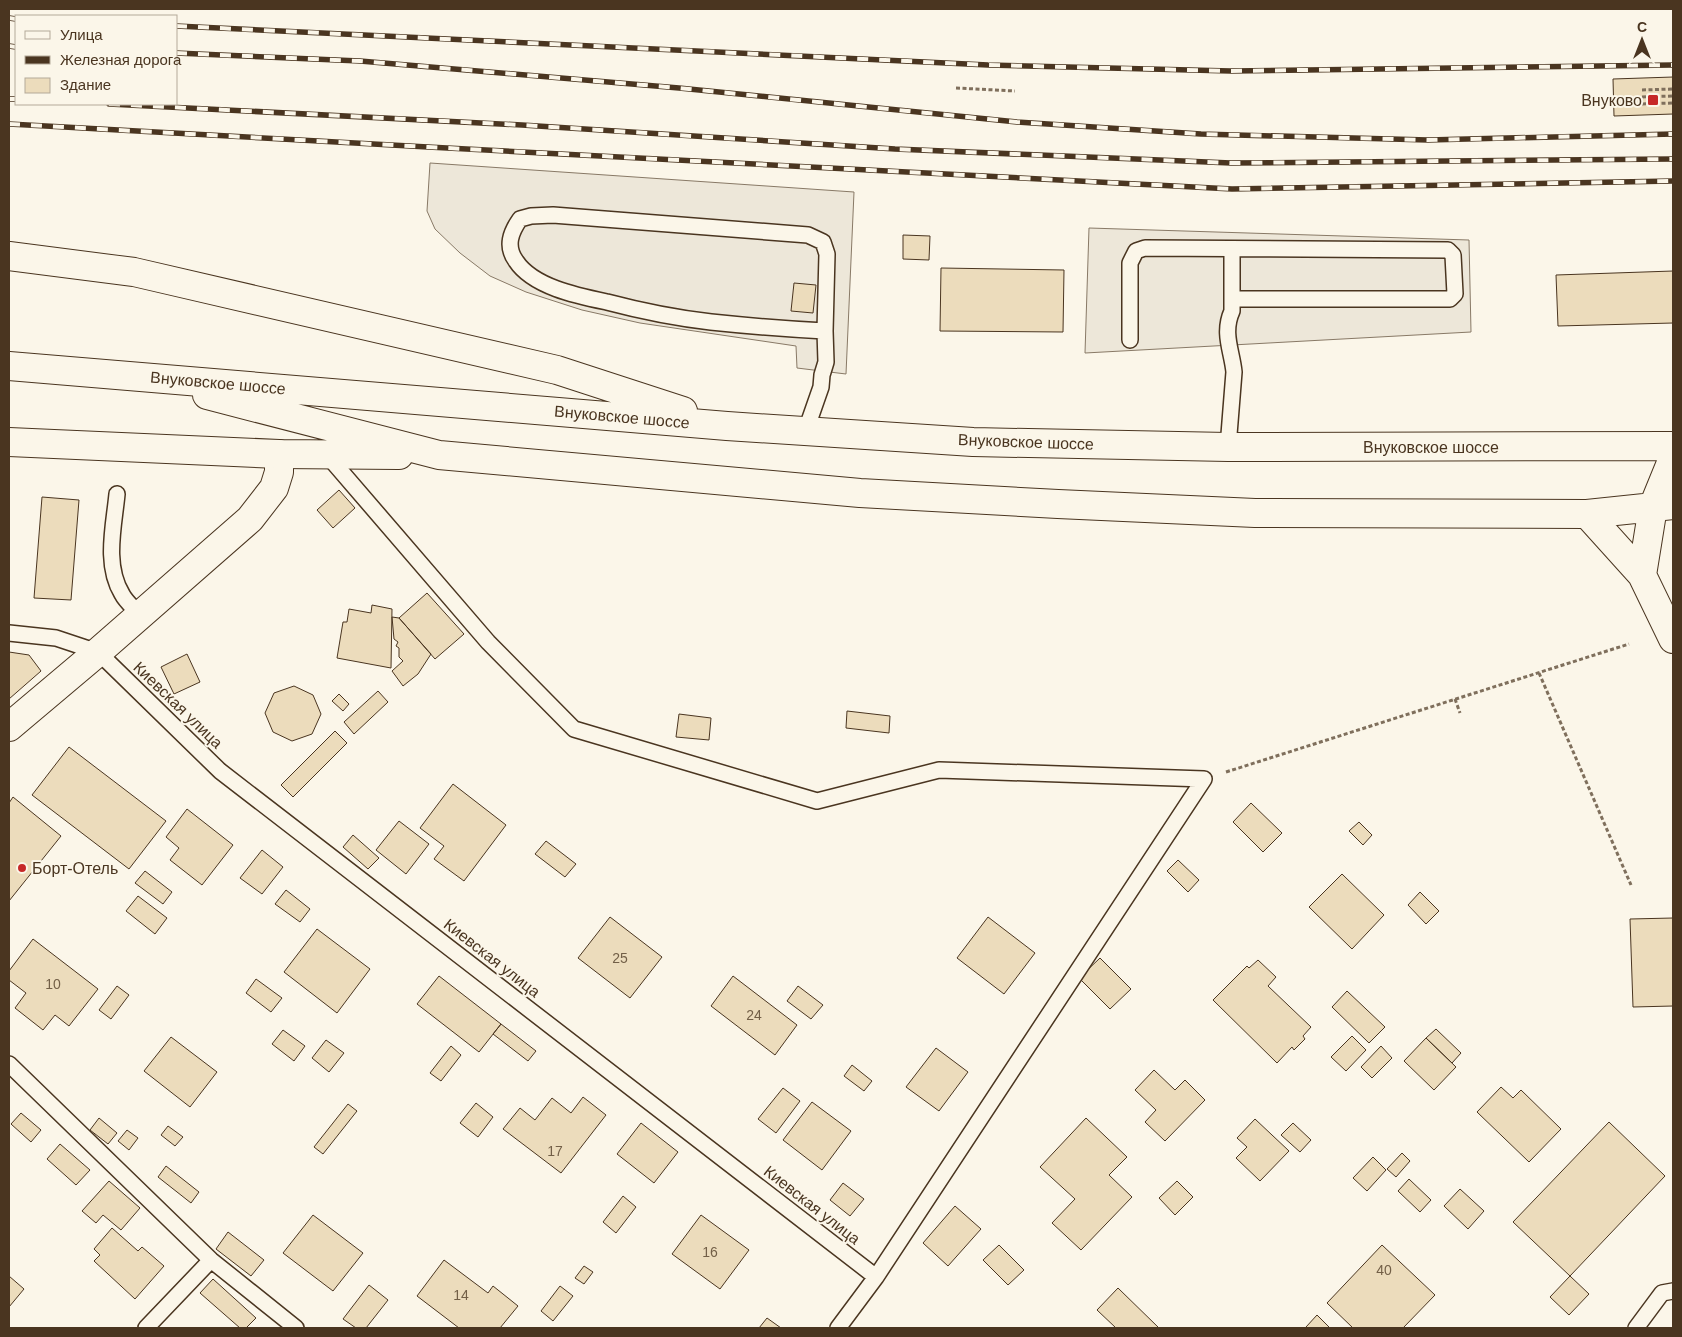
<svg xmlns="http://www.w3.org/2000/svg" width="1682" height="1337" font-family="Helvetica,sans-serif">
  <style>
    .parking { fill: #ede7d9; stroke: #887966 }
    .building { fill: #ecdcbc; stroke: #4a3520 }
    .lines { fill: none; stroke-linecap: round; stroke-linejoin: round }
    .lane-casing { stroke: #4a3520; stroke-width: 18 }
    .street-casing { stroke: #4a3520; stroke-width: 30 }
    .secondary-casing { stroke: #4a3520; stroke-width: 30 }
    .path { stroke: #7f6f5c; stroke-width: 3; stroke-dasharray: 4 2.5; stroke-linecap: butt }
    .lane { stroke: #fbf6e9; stroke-width: 15 }
    .street { stroke: #fbf6e9; stroke-width: 28 }
    .secondary { stroke: #fbf6e9; stroke-width: 28 }
    .rail-casing { stroke: #4a3520; stroke-width: 5.5 }
    .rail { stroke: #fbf6e9; stroke-width: 4; stroke-dasharray: 11; stroke-linecap: butt }
    .poi-dot { fill: #c62828; stroke: #fbf6e9; stroke-width: 2 }
    .labels { text-anchor: middle; dominant-baseline: central; stroke-width: 4; stroke-linejoin: round; paint-order: stroke }
    .number-label { font-size: 14px; fill: #725f47 }
    .poi-label { font-size: 16px; fill: #4a3520; stroke: #fbf6e9; text-anchor: end }
    .street-label { font-size: 16px; fill: #4a3520; stroke: #fbf6e9 }
  </style>
  <rect width="100%" height="100%" fill="#fbf6e9"/>
  <path class="parking" d="M 430,163 L 854,192 L 846,374 L 797,368 L 796,346 L 640,323 L 582,310 L 526,292 L 490,276 L 460,253 L 435,229 L 427,211 Z
    M 1089,228 L 1469,240 L 1471,332 L 1085,353 Z"/>
  <path class="building" d="M 1673,77 L 1673,114 L 1614,116 L 1613,79 Z
    M 903,235 L 930,236 L 929,260 L 903,259 Z
    M 941,268 L 1064,270 L 1063,332 L 940,331 Z
    M 1673,271 L 1673,323 L 1558,326 L 1556,275 Z
    M 794,283 L 816,285 L 813,313 L 791,311 Z
    M 339,490 L 355,508 L 333,528 L 317,510 Z
    M 42,497 L 79,500 L 71,600 L 34,598 Z
    M 427,593 L 464,634 L 435,659 L 399,618 Z
    M 372,605 L 392,609 L 391,668 L 337,658 L 343,622 L 347,622 L 349,609 L 371,613 Z
    M 392,617 L 399,618 L 431,654 L 418,674 L 403,686 L 392,671 L 403,661 L 399,657 L 399,648 L 396,646 L 398,642 L 394,639 Z
    M 9,652 L 29,655 L 41,671 L 9,699 Z
    M 187,654 L 200,682 L 174,694 L 161,667 Z
    M 294,686 L 313,695 L 321,714 L 312,734 L 292,741 L 273,732 L 265,713 L 274,693 Z
    M 378,691 L 388,702 L 354,734 L 344,722 Z
    M 339,694 L 349,704 L 343,711 L 332,701 Z
    M 847,711 L 890,716 L 889,733 L 846,728 Z
    M 679,714 L 711,718 L 709,740 L 676,737 Z
    M 335,731 L 347,743 L 293,797 L 281,785 Z
    M 69,747 L 166,821 L 129,869 L 32,795 Z
    M 453,784 L 506,825 L 464,881 L 434,859 L 444,846 L 420,828 Z
    M 13,797 L 61,836 L 9,901 L 9,803 Z
    M 1251,803 L 1282,833 L 1263,852 L 1233,822 Z
    M 187,809 L 233,845 L 202,885 L 170,860 L 179,848 L 166,837 Z
    M 399,821 L 429,844 L 406,874 L 376,850 Z
    M 1359,822 L 1372,835 L 1363,845 L 1349,831 Z
    M 353,835 L 379,858 L 368,869 L 343,847 Z
    M 546,841 L 576,864 L 565,877 L 535,854 Z
    M 262,850 L 283,867 L 262,894 L 240,878 Z
    M 1178,860 L 1199,880 L 1188,892 L 1167,871 Z
    M 145,871 L 172,892 L 163,904 L 135,883 Z
    M 1342,874 L 1384,915 L 1352,949 L 1309,907 Z
    M 286,890 L 310,909 L 300,922 L 275,904 Z
    M 1420,892 L 1439,911 L 1426,924 L 1408,905 Z
    M 138,896 L 167,918 L 155,934 L 126,911 Z
    M 610,917 L 662,957 L 630,998 L 578,958 Z
    M 988,917 L 1035,953 L 1004,994 L 957,958 Z
    M 1673,918 L 1673,1006 L 1633,1007 L 1630,919 Z
    M 317,929 L 370,969 L 337,1013 L 284,972 Z
    M 33,939 L 98,989 L 69,1026 L 55,1015 L 43,1030 L 15,1008 L 26,993 L 9,980 L 9,971 Z
    M 1100,958 L 1131,989 L 1110,1009 L 1079,978 Z
    M 1258,960 L 1276,977 L 1268,986 L 1311,1027 L 1303,1036 L 1305,1039 L 1294,1050 L 1292,1047 L 1277,1063 L 1213,1000 L 1247,966 L 1249,968 Z
    M 439,976 L 501,1024 L 479,1052 L 417,1004 Z
    M 733,976 L 797,1025 L 775,1055 L 711,1006 Z
    M 256,979 L 282,998 L 271,1012 L 246,993 Z
    M 117,986 L 129,995 L 111,1019 L 99,1010 Z
    M 798,986 L 823,1005 L 811,1019 L 787,1001 Z
    M 1347,991 L 1385,1027 L 1369,1043 L 1332,1007 Z
    M 501,1024 L 536,1051 L 528,1061 L 493,1034 Z
    M 1436,1029 L 1461,1053 L 1452,1063 L 1426,1038 Z
    M 283,1030 L 305,1046 L 294,1061 L 272,1044 Z
    M 1352,1036 L 1366,1050 L 1346,1071 L 1331,1057 Z
    M 171,1037 L 217,1072 L 190,1107 L 144,1071 Z
    M 1426,1038 L 1456,1067 L 1434,1090 L 1404,1061 Z
    M 326,1040 L 344,1053 L 329,1072 L 312,1058 Z
    M 451,1046 L 461,1055 L 441,1081 L 430,1073 Z
    M 1381,1046 L 1392,1058 L 1372,1078 L 1361,1067 Z
    M 936,1048 L 968,1072 L 939,1111 L 906,1087 Z
    M 852,1065 L 872,1081 L 864,1091 L 844,1076 Z
    M 1154,1070 L 1175,1090 L 1185,1080 L 1205,1100 L 1165,1141 L 1145,1122 L 1156,1110 L 1135,1090 Z
    M 1501,1087 L 1513,1098 L 1521,1090 L 1561,1129 L 1529,1162 L 1477,1112 Z
    M 783,1088 L 800,1101 L 776,1133 L 758,1119 Z
    M 583,1097 L 606,1115 L 561,1173 L 503,1129 L 520,1108 L 535,1120 L 552,1098 L 571,1113 Z
    M 812,1102 L 851,1131 L 822,1170 L 783,1140 Z
    M 476,1103 L 493,1117 L 478,1137 L 460,1123 Z
    M 348,1104 L 357,1111 L 323,1154 L 314,1147 Z
    M 21,1113 L 41,1130 L 31,1142 L 11,1124 Z
    M 99,1118 L 117,1133 L 108,1144 L 90,1130 Z
    M 1086,1118 L 1127,1157 L 1109,1175 L 1132,1197 L 1081,1250 L 1052,1223 L 1075,1199 L 1040,1167 Z
    M 1255,1119 L 1289,1151 L 1260,1181 L 1236,1158 L 1247,1147 L 1237,1138 Z
    M 1609,1122 L 1665,1176 L 1570,1276 L 1513,1222 Z
    M 641,1123 L 678,1152 L 654,1183 L 617,1154 Z
    M 1293,1123 L 1311,1140 L 1300,1152 L 1281,1135 Z
    M 168,1126 L 183,1137 L 175,1146 L 161,1135 Z
    M 127,1130 L 138,1138 L 129,1150 L 118,1141 Z
    M 60,1144 L 90,1170 L 76,1185 L 47,1159 Z
    M 1402,1153 L 1410,1161 L 1396,1177 L 1387,1169 Z
    M 1373,1157 L 1386,1170 L 1367,1191 L 1353,1178 Z
    M 166,1166 L 199,1192 L 191,1203 L 158,1177 Z
    M 1409,1179 L 1431,1200 L 1420,1212 L 1398,1191 Z
    M 109,1181 L 140,1208 L 121,1230 L 103,1215 L 96,1223 L 82,1211 Z
    M 1177,1181 L 1193,1197 L 1175,1215 L 1159,1198 Z
    M 843,1183 L 864,1199 L 850,1216 L 830,1200 Z
    M 1460,1189 L 1484,1211 L 1468,1229 L 1444,1206 Z
    M 623,1196 L 636,1207 L 616,1233 L 603,1222 Z
    M 955,1206 L 981,1229 L 948,1266 L 923,1243 Z
    M 313,1215 L 363,1253 L 333,1291 L 283,1253 Z
    M 701,1215 L 749,1250 L 720,1289 L 672,1254 Z
    M 112,1228 L 138,1251 L 142,1247 L 164,1266 L 135,1299 L 94,1261 L 100,1255 L 94,1249 Z
    M 228,1232 L 264,1260 L 251,1276 L 216,1249 Z
    M 999,1245 L 1024,1270 L 1008,1285 L 983,1260 Z
    M 1382,1245 L 1435,1295 L 1403,1328 L 1353,1328 L 1327,1303 Z
    M 444,1260 L 488,1293 L 493,1286 L 518,1306 L 500,1328 L 459,1328 L 417,1296 Z
    M 584,1266 L 593,1272 L 584,1284 L 575,1278 Z
    M 9,1276 L 24,1289 L 9,1307 Z
    M 1570,1276 L 1589,1294 L 1569,1315 L 1550,1297 Z
    M 213,1279 L 256,1318 L 246,1328 L 240,1328 L 200,1293 Z
    M 369,1285 L 388,1300 L 366,1328 L 356,1328 L 343,1319 Z
    M 560,1286 L 573,1296 L 553,1321 L 541,1311 Z
    M 1118,1288 L 1159,1328 L 1116,1328 L 1097,1310 Z
    M 1317,1315 L 1330,1328 L 1307,1328 L 1306,1327 Z
    M 767,1318 L 781,1328 L 759,1328 Z"/>
  <g class="lines">
    <defs>
      <path id="lane" d="M 1130,340 L 1130,263 L 1136,251 L 1145,248 L 1448,250 L 1453,255 L 1455,294 L 1450,299 L 1232,299
        M 806,430 L 821,387 L 822,375 L 826,362 L 825,331 L 827,254 L 823,242 L 808,235 L 553,215 L 531,216 L 520,219 C 511,232 505,246 516,261 C 533,287 578,296 607,302 C 641,311 676,318 711,322 C 749,326 787,329 825,331
        M 1228,447 L 1234,372 C 1232,351 1222,333 1232,311 L 1232,249
        M 327,455 L 488,642 L 574,729 L 817,801 L 939,770 L 1204,779
        M 117,494 C 114,526 104,564 122,594 C 126,602 134,608 140,615
        M 9,633 L 56,638 L 98,652 L 220,771 L 876,1277
        M 9,1064 L 211,1260 L 296,1328
        M 146,1328 L 211,1260
        M 838,1328 L 876,1277 L 1204,779
        M 1636,1328 L 1662,1293 L 1673,1291"/>
      <path id="street" d="M 9,727 L 98,652 L 250,519 L 274,488 L 279,472 L 279,454"/>
      <path id="secondary" d="M 9,256 L 134,272 L 557,370 L 683,411
        M 9,366 L 727,426 L 973,442 L 1228,447 L 1673,446
        M 207,395 L 439,455 L 860,493 L 1058,504 L 1255,513 L 1587,514 L 1673,505
        M 9,442 L 279,454 L 399,455
        M 1587,514 L 1642,575 L 1673,639
        M 1642,575 L 1653,507 L 1673,458"/>
    </defs>
    <use href="#lane" class="lane-casing"/>
    <use href="#street" class="street-casing"/>
    <use href="#secondary" class="secondary-casing"/>
    <path class="path" d="M 956,88 L 1015,91
      M 1642,90 L 1673,89
      M 1642,97 L 1673,96
      M 1642,104 L 1673,103
      M 1539,673 L 1631,885
      M 1455,699 L 1460,713
      M 1226,772 L 1629,644"/>
    <use href="#lane" class="lane"/>
    <use href="#street" class="street"/>
    <use href="#secondary" class="secondary"/>
    <defs>
      <path id="rail" d="M 9,18 L 16,19
        M 176,26 L 988,65 L 1231,71 L 1673,65
        M 9,46 L 16,47
        M 176,53 L 360,61 L 679,88 L 1017,122 L 1201,134 L 1428,140 L 1673,134
        M 9,99 L 16,99
        M 109,104 L 522,125 L 895,149 L 1231,163 L 1673,159
        M 9,124 L 428,147 L 1232,189 L 1673,181"/>
    </defs>
    <use href="#rail" class="rail-casing"/>
    <use href="#rail" class="rail"/>
  </g>
  <g class="poi-dot">
    <rect x="1647" y="94" width="12" height="12" rx="2.5"/>
    <circle cx="22" cy="868" r="5"/>
  </g>
  <g class="labels">
    <g class="number-label">
      <text x="620" y="958">25</text>
      <text x="53" y="984">10</text>
      <text x="754" y="1015">24</text>
      <text x="555" y="1151">17</text>
      <text x="710" y="1252">16</text>
      <text x="1384" y="1270">40</text>
      <text x="461" y="1295">14</text>
    </g>
    <g class="poi-label">
      <text x="1642" y="100">Внуково</text>
      <text x="32" y="868" text-anchor="start">Борт-Отель</text>
    </g>
    <g class="street-label">
      <text transform="translate(218 383) rotate(5)">Внуковское шоссе</text>
      <text transform="translate(622 417) rotate(5)">Внуковское шоссе</text>
      <text transform="translate(1026 442) rotate(2)">Внуковское шоссе</text>
      <text x="1431" y="447">Внуковское шоссе</text>
      <text transform="translate(178 705) rotate(44)">Киевская улица</text>
      <text transform="translate(492 958) rotate(38)">Киевская улица</text>
      <text transform="translate(812 1205) rotate(38)">Киевская улица</text>
    </g>
  </g>
  <rect width="1682" height="1337" fill="none" stroke="#4a3520" stroke-width="20"/>
  <rect x="15" y="15" width="162" height="90" fill="#fbf6e9" stroke="#b4a999"/>
  <rect x="25" y="31" width="25" height="8" fill="#fbf6e9" stroke="#b4a999"/>
  <text x="60" y="40" font-size="15" fill="#4a3520">Улица</text>
  <rect x="25" y="56" width="25" height="8" fill="#4a3520" stroke="#b4a999"/>
  <text x="60" y="65" font-size="15" fill="#4a3520">Железная дорога</text>
  <rect x="25" y="78" width="25" height="15" fill="#ecdcbc" stroke="#b4a999"/>
  <text x="60" y="90" font-size="15" fill="#4a3520">Здание</text>
  <g transform="translate(1642 40)" stroke="#fbf6e9" stroke-width="4" paint-order="stroke">
  <path d="M0-4L9 19L0 12L-9 19Z" fill="#4a3520"/>
  <text y="-8" font-size="14" font-weight="bold" text-anchor="middle" fill="#4a3520">С</text>
  </g>
</svg>
